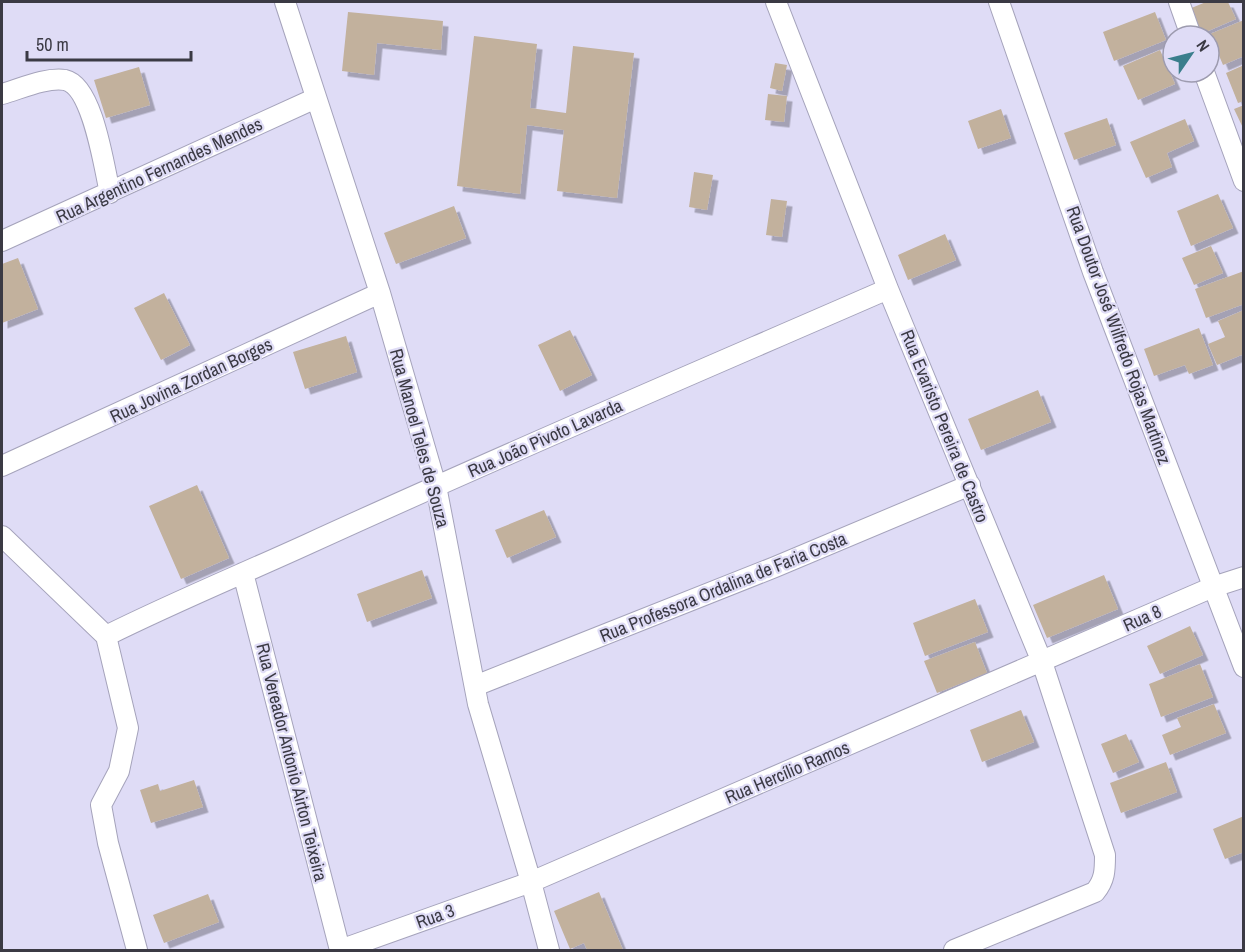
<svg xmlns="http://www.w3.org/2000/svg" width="1245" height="952" font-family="'Archivo Narrow',sans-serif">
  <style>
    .building { fill: #c2b19d; filter: url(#shadow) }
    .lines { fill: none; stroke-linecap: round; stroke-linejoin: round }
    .minor-casing { stroke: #a5a3bb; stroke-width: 22 }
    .minor { stroke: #fff; stroke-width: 20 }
    .labels { text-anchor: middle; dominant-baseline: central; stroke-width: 4.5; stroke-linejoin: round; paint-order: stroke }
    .street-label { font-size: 18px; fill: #3b3a44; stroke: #dfdcf6 }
  </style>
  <defs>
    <filter id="shadow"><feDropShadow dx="5.5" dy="5.5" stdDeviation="0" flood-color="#0004"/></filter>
  </defs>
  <rect width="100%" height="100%" fill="#dfdcf6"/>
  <path class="building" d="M 1206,2 L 1228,2 L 1236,19 L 1201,34 L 1189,9 Z
    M 348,12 L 443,21 L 441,50 L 377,43 L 374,75 L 342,71 Z
    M 1155,12 L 1166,40 L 1114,61 L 1103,32 Z
    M 1244,20 L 1244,56 L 1223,65 L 1210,34 Z
    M 474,36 L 537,44 L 530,108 L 566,113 L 573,46 L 634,53 L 617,198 L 557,191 L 564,130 L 527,125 L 520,194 L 457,186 Z
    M 1160,50 L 1175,84 L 1138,100 L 1123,66 Z
    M 775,63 L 787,65 L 782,91 L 770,88 Z
    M 1244,65 L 1244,101 L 1238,103 L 1226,73 Z
    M 139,67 L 150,105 L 106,118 L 94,80 Z
    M 768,94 L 787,96 L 784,122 L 765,120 Z
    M 1244,105 L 1244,130 L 1234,109 Z
    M 1001,109 L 1011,138 L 978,149 L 968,121 Z
    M 1107,118 L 1116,145 L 1074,160 L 1064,133 Z
    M 1185,119 L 1194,141 L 1167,153 L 1172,167 L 1146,178 L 1130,142 Z
    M 694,172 L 713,175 L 707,210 L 689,207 Z
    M 1218,194 L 1233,228 L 1191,246 L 1177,211 Z
    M 771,199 L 787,201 L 782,237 L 766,235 Z
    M 454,206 L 466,238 L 396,264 L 384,233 Z
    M 945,234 L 956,260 L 908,280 L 898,255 Z
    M 1211,246 L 1223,273 L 1194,285 L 1182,258 Z
    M 18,258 L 38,309 L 2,323 L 2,264 Z
    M 1244,271 L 1244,304 L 1206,318 L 1195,289 Z
    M 164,293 L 190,345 L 161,360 L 134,308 Z
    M 1244,310 L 1244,354 L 1217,365 L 1208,344 L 1225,337 L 1218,321 Z
    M 1199,328 L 1213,365 L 1189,374 L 1185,365 L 1154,376 L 1144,349 Z
    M 570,330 L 592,375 L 560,391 L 538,345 Z
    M 346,336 L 357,372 L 305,389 L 293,352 Z
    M 1038,390 L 1051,422 L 981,450 L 968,419 Z
    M 197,485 L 229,558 L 181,579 L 149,506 Z
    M 544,510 L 556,537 L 507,558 L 495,530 Z
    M 422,570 L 432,598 L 367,622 L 357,594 Z
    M 1104,575 L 1118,609 L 1047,638 L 1033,605 Z
    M 975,599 L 988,632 L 925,656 L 913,623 Z
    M 1190,626 L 1203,655 L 1160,674 L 1147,646 Z
    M 975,642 L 987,673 L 937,693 L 924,661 Z
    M 1200,664 L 1213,697 L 1161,717 L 1149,684 Z
    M 1214,704 L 1226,733 L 1170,755 L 1162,735 L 1181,727 L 1177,718 Z
    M 1021,710 L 1034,742 L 982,762 L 970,730 Z
    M 1126,734 L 1139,762 L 1113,773 L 1101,744 Z
    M 1166,762 L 1177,792 L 1121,813 L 1110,783 Z
    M 194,780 L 203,807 L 151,823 L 140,790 L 158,784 L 160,791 Z
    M 1244,816 L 1244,852 L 1225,859 L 1213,829 Z
    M 599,892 L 623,950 L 587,950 L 584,943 L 570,949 L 554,911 Z
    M 208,894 L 219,922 L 164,943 L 153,915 Z"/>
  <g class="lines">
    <defs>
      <path id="minor" d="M 285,2 L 380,293 L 436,486 L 478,704 L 531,882 L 549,950
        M 776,2 L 888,289 L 1042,662 L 1105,855 C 1105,870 1105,880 1095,892 L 954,950
        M 999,2 L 1093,272 L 1244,667
        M 1179,2 L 1191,36
        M 1204,72 L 1244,181
        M 2,94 C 20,89 46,77 65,80 C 93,86 104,167 110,193
        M 2,241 L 316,98
        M 2,466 L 380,293
        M 2,536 L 106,636 L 128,728 L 119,771 L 101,805 L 108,843 L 137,950
        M 243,573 L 340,950
        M 106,636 C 172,603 240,575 308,544 C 500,456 695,373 888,289
        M 475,686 L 775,567 L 970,485
        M 340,950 L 531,882 L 1213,587 L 1244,577"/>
    </defs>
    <use href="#minor" class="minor-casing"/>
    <use href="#minor" class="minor"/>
  </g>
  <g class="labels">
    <g class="street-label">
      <text transform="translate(159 170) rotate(-25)">Rua Argentino Fernandes Mendes</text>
      <text transform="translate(1119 335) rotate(70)">Rua Doutor José Wilfredo Rojas Martinez</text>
      <text transform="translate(191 380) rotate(-25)">Rua Jovina Zordan Borges</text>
      <text transform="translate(945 426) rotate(68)">Rua Evaristo Pereira de Castro</text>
      <text transform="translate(420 438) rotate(75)">Rua Manoel Teles de Souza</text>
      <text transform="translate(545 438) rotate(-24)">Rua João Pivoto Lavarda</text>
      <text transform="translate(723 587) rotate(-22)">Rua Professora Ordalina de Faria Costa</text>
      <text transform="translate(1142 618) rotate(-24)">Rua 8</text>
      <text transform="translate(292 762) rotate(76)">Rua Vereador Antonio Airton Teixeira</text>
      <text transform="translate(787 772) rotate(-23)">Rua Hercílio Ramos</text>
      <text transform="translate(435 916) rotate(-20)">Rua 3</text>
    </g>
  </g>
  <rect width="1245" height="952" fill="none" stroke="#3b3a44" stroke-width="6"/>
  <g transform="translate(1191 54) rotate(55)"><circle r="28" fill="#dfdcf6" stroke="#9d9baf" stroke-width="1.5"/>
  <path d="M0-4.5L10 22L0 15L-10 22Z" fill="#3a7e8c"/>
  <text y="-9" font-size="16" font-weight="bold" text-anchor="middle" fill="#3b3a44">N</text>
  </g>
  <path d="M27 51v9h164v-9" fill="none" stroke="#3b3a44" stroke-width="3"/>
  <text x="36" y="51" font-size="18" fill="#3b3a44" stroke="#dfdcf6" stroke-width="4.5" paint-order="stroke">50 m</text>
</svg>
